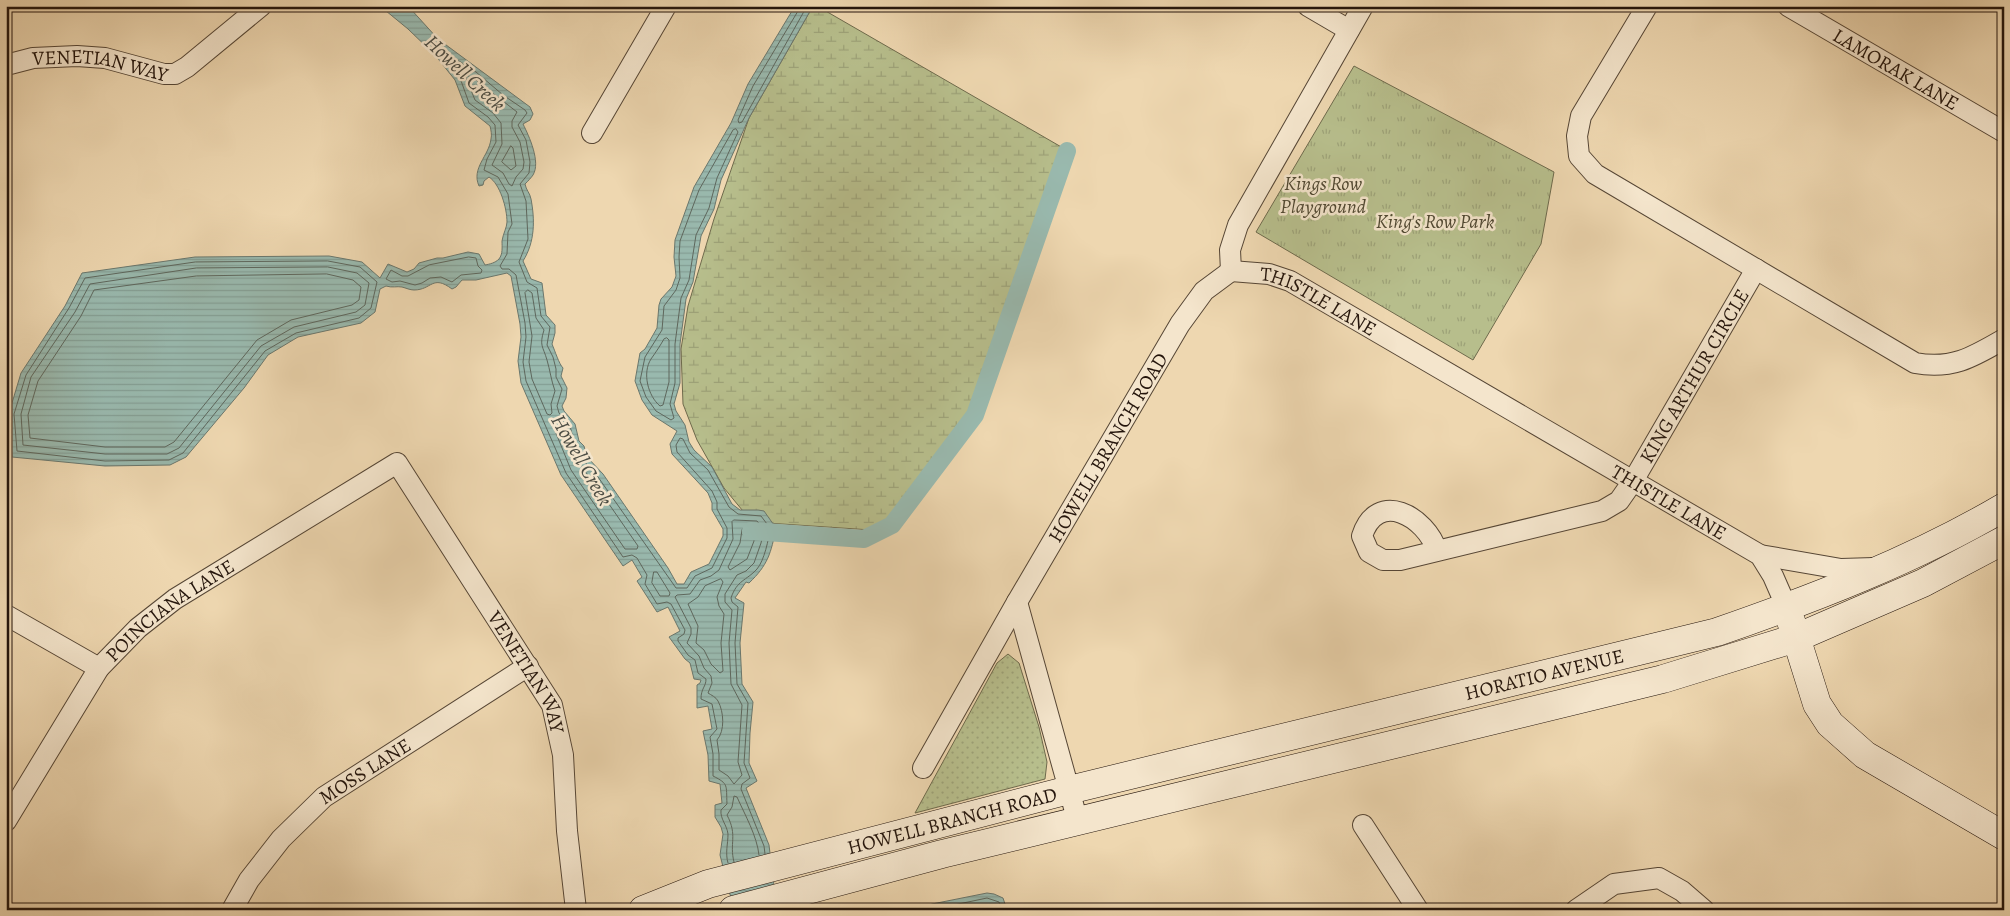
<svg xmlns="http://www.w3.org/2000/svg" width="2010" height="916" font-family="Alegreya,serif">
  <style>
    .grass { fill: url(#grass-dots); stroke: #6e6a4c }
    .wetland { fill: url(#wetland-marsh); stroke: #6e6a4c }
    .park { fill: url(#park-tufts); stroke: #6e6a4c }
    .water { fill: url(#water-rules); stroke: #6a776d }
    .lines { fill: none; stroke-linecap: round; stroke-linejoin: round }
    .shore { stroke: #5e675d; stroke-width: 1 }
    .canal { stroke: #99b9ae; stroke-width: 18 }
    .street-casing { stroke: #564635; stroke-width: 22 }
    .secondary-casing { stroke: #24150c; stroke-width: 29 }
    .street { stroke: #f4e5cc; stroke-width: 20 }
    .secondary { stroke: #f4e5cc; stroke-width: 28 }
    .labels { text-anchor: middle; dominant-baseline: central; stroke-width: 5; stroke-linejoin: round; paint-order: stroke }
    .street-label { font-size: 20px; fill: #24150c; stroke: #f4e5cc }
    .park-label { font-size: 20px; font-style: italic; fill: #504832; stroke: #f4e5cc }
    .water-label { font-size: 21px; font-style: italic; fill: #4d4e45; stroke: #f4e5cc }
  </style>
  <defs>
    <pattern id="grass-dots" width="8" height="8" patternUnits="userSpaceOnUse" patternTransform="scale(1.25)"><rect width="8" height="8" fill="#b7be8c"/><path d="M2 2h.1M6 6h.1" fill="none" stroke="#9da278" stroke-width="1.8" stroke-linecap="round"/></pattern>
    <pattern id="wetland-marsh" width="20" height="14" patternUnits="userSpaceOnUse" patternTransform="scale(1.25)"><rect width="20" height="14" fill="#b7be8c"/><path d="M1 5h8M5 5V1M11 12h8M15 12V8" fill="none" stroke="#9da278"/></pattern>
    <pattern id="park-tufts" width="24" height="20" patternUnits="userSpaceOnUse" patternTransform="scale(1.25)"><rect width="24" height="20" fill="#b7be8c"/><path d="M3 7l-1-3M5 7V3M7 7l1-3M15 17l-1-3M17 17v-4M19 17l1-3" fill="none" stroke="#9da278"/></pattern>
    <pattern id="water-rules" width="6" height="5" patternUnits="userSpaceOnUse" patternTransform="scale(1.25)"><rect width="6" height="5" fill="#99b9ae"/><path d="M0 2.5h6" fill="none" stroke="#849e94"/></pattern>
  </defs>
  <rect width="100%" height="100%" fill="#eed7b0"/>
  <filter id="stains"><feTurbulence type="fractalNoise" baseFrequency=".004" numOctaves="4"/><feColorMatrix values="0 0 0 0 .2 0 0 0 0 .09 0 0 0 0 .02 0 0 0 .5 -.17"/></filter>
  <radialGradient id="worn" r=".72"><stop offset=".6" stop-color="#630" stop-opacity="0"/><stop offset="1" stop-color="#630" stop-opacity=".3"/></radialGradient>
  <path class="grass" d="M 1008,654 L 1019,663 L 1039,727 L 1047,762 L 1045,779 L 915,813 L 997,663 Z"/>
  <path class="wetland" d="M 813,6 L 817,6 L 1070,152 L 976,414 L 886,531 L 752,522 L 724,488 L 697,440 L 683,404 L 681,349 L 688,306 L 714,219 L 749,118 Z"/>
  <path class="park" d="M 1354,66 L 1554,172 L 1541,244 L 1473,360 L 1256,232 Z"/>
  <path class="water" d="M 380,6 L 408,6 L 438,39 L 530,107 L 533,114 L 530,120 L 523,124 C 529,136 541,162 533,175 C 531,178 528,181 525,184 C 526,190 530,193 531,199 C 535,220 535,242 523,261 L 531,279 L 542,283 L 546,315 L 555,325 L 555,333 L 552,344 C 555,351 559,364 563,368 L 561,376 L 567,388 L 566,398 L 562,406 L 564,411 L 575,424 L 579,441 L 584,446 L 587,457 L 603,474 L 668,568 L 677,584 L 684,584 L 691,572 L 709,564 L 723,536 L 723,529 L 712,510 L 712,503 L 708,493 L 672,454 L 670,444 L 677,431 L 652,415 L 642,400 L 635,381 L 640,353 L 645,349 L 657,328 L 659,305 L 661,299 L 672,287 L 676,276 L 674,257 L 675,240 L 694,187 L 731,123 L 748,84 L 795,6 L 813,6 L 749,118 L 721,180 L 714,209 L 701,236 L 693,282 L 686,299 L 680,344 L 680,383 L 674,404 L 676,411 L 685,425 L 689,442 L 694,450 L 712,467 L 732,504 L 740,510 L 758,510 L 764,511 L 776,528 C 771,553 768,565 749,583 L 746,582 L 735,598 L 744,603 L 740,643 L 742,684 L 753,702 L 750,733 L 749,763 L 757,781 L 746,788 L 769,845 L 777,910 L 734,910 L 720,855 L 723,834 L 721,827 L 715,817 L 715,805 L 722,803 L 720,784 L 709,781 L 708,755 L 703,731 L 712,729 L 708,706 L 697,708 L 697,685 L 700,683 L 701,680 L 694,679 L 690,663 L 685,659 L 669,637 L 680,631 L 668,607 L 657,612 L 637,581 L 642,577 L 632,560 L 623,566 L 561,475 L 521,383 L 518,361 L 521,337 L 520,324 L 511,276 L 507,273 L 476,280 L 462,280 L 456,287 L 452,289 C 432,274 432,290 414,290 C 410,290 406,288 402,287 C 397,286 392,288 386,286 L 380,289 L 375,312 L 361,323 L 298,337 L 268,355 L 244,388 L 186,457 L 170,465 L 105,466 L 12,457 L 9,413 L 21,373 L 65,306 L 82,273 L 195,257 L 329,256 L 362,262 L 380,278 L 388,264 L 407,272 L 414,269 L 419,263 L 437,258 L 443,258 L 468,252 L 479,254 L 485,265 C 490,264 495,263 499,259 C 503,254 502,247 502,241 C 503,234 507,227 507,222 C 507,208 500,184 489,177 L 484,181 L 483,185 L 479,186 C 471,168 489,156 491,139 C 492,135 491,130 490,126 L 465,106 L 455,80 L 435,55 L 408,29 Z
    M 987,893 L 994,894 L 1003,898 L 1007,910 L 918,910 L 932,904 Z"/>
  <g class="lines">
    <path class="shore" d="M 799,6 L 798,11 L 753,86 L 738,120 L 739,123 L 742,122 L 807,6
      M 468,76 L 472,77 L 517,112 L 512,121 L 512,127 L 520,142 L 524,162 L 523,169 L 516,177 L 512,186 L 509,184 L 503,173 L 492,165 L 502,144 L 501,123 L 493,113 L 475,100 L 466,78 Z
      M 736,129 L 738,132 L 717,178 L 709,208 L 696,235 L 689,280 L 681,298 L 675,344 L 675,383 L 670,404 L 674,418 L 671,420 L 656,411 L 646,397 L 640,381 L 645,357 L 662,330 L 664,306 L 676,290 L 680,278 L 679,257 L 680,241 L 699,190 L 733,130 Z
      M 511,146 L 513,148 L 516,166 L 511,170 L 502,162 Z
      M 469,257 L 476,258 L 478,266 L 482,270 L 481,273 L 461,275 L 452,282 L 441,277 L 430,278 L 422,283 L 415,285 L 400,281 L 392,282 L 386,279 L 391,270 L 402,276 L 408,276 L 429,265 Z
      M 328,261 L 360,267 L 377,282 L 371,308 L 359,318 L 296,333 L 265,351 L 183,453 L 169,460 L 105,461 L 17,451 L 14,414 L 26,375 L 69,308 L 85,278 L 195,262 Z
      M 328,267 L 357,273 L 369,283 L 365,305 L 356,312 L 294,327 L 261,346 L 179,448 L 167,454 L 105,454 L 23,445 L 21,414 L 31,377 L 75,312 L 90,284 L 196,268 Z
      M 327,274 L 353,280 L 361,287 L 359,300 L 352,305 L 291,320 L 257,340 L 174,442 L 165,447 L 105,447 L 30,438 L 28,415 L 38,381 L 81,316 L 94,290 L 196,276 Z
      M 528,290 L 532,293 L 536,318 L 544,330 C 539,346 543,346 547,360 C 550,370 551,380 555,391 L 551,404 L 552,413 L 550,415 L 547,414 L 532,379 L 529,362 L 532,336 L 525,293 Z
      M 667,338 L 669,340 L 669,382 L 663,405 L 660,406 C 648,396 642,373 651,359 C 656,352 660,346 664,339 Z
      M 552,418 L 555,419 L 565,429 L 568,445 L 574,452 L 578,463 L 593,481 L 638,546 L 637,549 L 625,549 L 571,470 L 551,421 Z
      M 734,520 L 757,521 L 764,530 L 761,543 L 754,563 L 746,571 L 737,575 L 725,594 L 725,602 L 732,610 L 729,643 L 731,684 L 742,705 L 738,762 L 742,775 L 734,784 L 728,776 L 719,770 L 719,754 L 717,740 C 725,731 724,712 718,701 C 716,697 711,695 708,693 L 712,683 L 711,676 L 704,668 L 699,656 L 687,643 L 691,634 L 691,628 L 675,597 L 677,595 L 690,594 L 700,580 L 711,576 L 719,570 L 733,539 L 732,522 Z
      M 744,528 L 754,529 L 754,541 L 747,559 L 730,570 L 728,567 L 740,543 L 742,530 Z
      M 654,572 L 657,572 L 670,593 L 669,596 L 660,596 L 652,583 Z
      M 721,579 L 723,582 L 717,597 L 719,606 L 724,614 L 721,643 L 723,671 L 720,673 L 711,664 L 704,650 L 696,643 L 698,626 L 688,604 L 698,597 L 705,586 Z
      M 734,862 C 729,843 738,836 727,815 L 732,807 L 734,796 L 737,797 C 745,815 757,836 759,855
      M 728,863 C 725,853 728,844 728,834 C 727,825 720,819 721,810 L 727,804 C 726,785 729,784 713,776 L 713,754 L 710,737 L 717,729 L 712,704 L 701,699 C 701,688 706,687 706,679 L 698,673 L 695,660 L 688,655 L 678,641 L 678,638 L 684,634 L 685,630 L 671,604 L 667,602 L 657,604 L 645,584 L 647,575 L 637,558 L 632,555 L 623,557 L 566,473 L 526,381 L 523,362 L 526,337 L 525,323 L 516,275 L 509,269 L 502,269 L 500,266 L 507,254 L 508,232 L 512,224 L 508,194 L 498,177 L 484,170 L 487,159 L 496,142 L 495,125 L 488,117 L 469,103 L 460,78 L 441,53 L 442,50 L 476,72 L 503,95 L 525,110 L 527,113 L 518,125 L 526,140 L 530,162 L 529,173 L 520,184 L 526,201 L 528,239 L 519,262 L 527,282 L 537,288 L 541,316 L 550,327 L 547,345 L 553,357 L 556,369 L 556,377 L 562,389 L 557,406 L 559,413 L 570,426 L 574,442 L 579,449 L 583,460 L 598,477 L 676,588 L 687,588 L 695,576 L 712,568 L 727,538 L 727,528 L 717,509 L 717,502 L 712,491 L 677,452 L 676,445 L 680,438 L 683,439 L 690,453 L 708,470 L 729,507 L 738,514 L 761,516 L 770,528 C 769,539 764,561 757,569 C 746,581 737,580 731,598 L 732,602 L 738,607 L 735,643 L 737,684 L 748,703 L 744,763 L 750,778 L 742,784 L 741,789 L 764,846 L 765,854
      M 930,910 L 987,898 L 999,902 L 1002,910"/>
    <path class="canal" d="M 751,531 L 864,539 L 892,525 L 975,415 L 1067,151"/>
    <defs>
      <g id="street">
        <path d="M 1308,6 L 1349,30"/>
        <path d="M 1647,6 L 1581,116 L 1577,136 L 1579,156 L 1595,174 L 1915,363 C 1952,370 1973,357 2004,339"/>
        <path id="s1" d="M 1788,6 L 2004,132"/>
        <path id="s2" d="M 6,65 L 33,58 L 77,56 L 105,58 L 164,74 L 175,74 L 187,67 L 261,6"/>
        <path d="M 592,133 L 666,6"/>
        <path id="s3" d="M 1231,271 L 1269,274 L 1290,281 L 1760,555 L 1773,576 L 1787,608"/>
        <path d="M 1231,271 L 1230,250 L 1238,225 L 1363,6"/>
        <path id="s4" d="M 1437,551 C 1426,516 1377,489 1362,536 L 1369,552 L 1383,560 L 1400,560 L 1602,511 L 1619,501 L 1633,481 L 1756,269"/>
        <path d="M 1760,555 L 1841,569 L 1874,568"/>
        <path d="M 1017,602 L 1078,822"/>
        <path d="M 6,615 L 99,668"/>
        <path id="s5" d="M 923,768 L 1017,602 L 1180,324 L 1204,291 L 1231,271"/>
        <path id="s6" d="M 6,821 L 99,668 L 138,628 L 175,599 L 397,463 L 552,705 L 563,755 L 567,831 L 576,910"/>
        <path d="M 1363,825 L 1418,910"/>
        <path id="s7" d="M 232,910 L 249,880 L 281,839 L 324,797 L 528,666"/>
        <path d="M 1576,910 L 1614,884 L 1659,878 L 1682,891 L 1704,910"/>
      </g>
      <g id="secondary">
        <path d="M 1791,621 L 1817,704 L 1830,724 L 1865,755 L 2004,836"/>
        <path id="s8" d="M 643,910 L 708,884 L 1069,790 L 1717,632 C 1815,598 1914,560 2004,507"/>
        <path d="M 733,910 L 942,854 L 1663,679 L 1796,638 L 1923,583 L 2004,540"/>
      </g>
    </defs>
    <use href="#street" class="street-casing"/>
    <use href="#secondary" class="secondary-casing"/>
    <use href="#street" class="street"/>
    <use href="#secondary" class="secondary"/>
  </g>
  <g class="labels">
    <g class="street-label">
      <text stroke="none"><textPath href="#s2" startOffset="96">VENETIAN WAY</textPath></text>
      <text stroke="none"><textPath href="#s1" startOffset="125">LAMORAK LANE</textPath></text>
      <text stroke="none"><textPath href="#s3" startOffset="94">THISTLE LANE</textPath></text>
      <text stroke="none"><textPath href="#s4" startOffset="530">KING ARTHUR CIRCLE</textPath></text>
      <text stroke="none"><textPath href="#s5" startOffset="370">HOWELL BRANCH ROAD</textPath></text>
      <text stroke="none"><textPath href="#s3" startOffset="499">THISTLE LANE</textPath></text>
      <text stroke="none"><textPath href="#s6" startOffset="271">POINCIANA LANE</textPath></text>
      <text stroke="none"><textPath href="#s6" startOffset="789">VENETIAN WAY</textPath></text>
      <text stroke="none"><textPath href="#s8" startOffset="932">HORATIO AVENUE</textPath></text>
      <text stroke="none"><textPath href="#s7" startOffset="195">MOSS LANE</textPath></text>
      <text stroke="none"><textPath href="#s8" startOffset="322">HOWELL BRANCH ROAD</textPath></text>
    </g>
    <g class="park-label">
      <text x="1323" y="183">Kings Row<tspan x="1323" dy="23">Playground</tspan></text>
      <text x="1435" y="221">King's Row Park</text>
    </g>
    <g class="water-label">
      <text transform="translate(465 73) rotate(43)">Howell Creek</text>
      <text transform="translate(582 460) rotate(60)">Howell Creek</text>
    </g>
  </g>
  <rect width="2010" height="916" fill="none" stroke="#eed7b0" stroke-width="25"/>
  <rect x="8" y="8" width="1995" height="901" fill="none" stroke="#24150c" stroke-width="2.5"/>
  <rect x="12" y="12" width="1985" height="891" fill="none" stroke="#24150c"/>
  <rect width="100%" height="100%" filter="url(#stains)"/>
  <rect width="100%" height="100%" fill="url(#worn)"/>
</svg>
